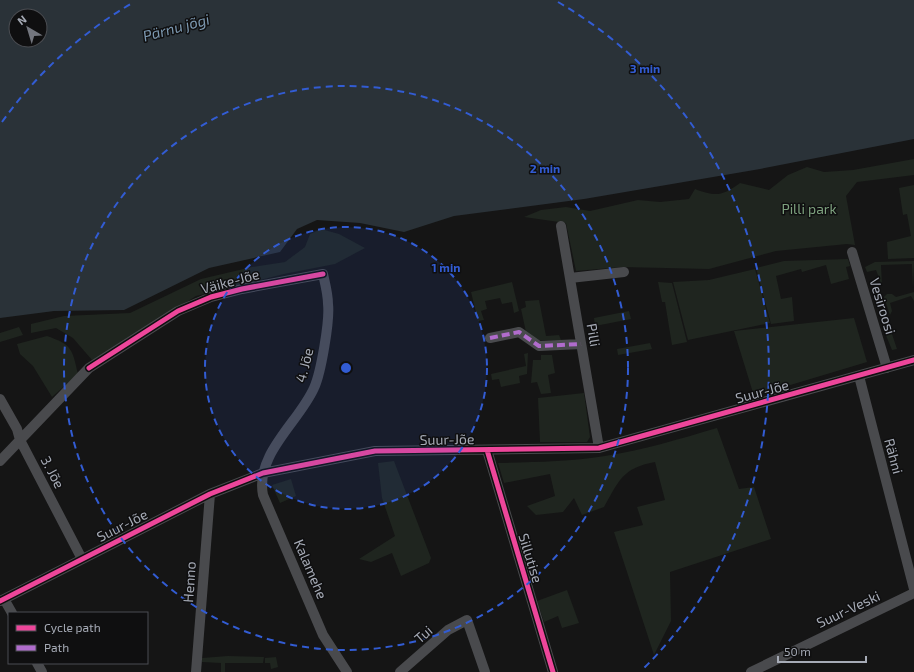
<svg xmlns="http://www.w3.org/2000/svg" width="914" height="672" font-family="'Exo 2',sans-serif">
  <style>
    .green { fill: #1f251f }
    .water { fill: #2a3238; fill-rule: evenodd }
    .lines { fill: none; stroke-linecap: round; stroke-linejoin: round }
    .minor { stroke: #494a4d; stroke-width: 10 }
    .quiet { stroke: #b06ccc; stroke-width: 4; stroke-dasharray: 8 4; stroke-linecap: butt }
    .cycleway-casing { stroke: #0f0f10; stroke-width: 8 }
    .cycleway { stroke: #ed469a; stroke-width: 5 }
    .ring { fill: none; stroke: #325cd3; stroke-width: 2; stroke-dasharray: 7 5 }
    .labels { text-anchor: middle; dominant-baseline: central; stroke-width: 3; stroke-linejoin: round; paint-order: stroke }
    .park-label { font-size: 14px; fill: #7da17e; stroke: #0f0f10 }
    .street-label { font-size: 14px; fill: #a6abb6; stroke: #0f0f10 }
    .water-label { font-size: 15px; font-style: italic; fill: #7d99b1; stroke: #0f0f10 }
    .centre { fill: #325cd3; stroke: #0f0f10; stroke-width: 2 }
    .ring-label { font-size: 12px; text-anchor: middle; font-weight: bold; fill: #325cd3; stroke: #0f0f10; stroke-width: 3; stroke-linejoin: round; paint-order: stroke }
  </style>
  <rect width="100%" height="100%" fill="#151515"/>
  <path class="green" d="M 914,159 L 914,175 L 857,182 L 846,196 L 855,245 L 847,244 L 776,251 L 709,269 L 622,267 L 576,271 L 566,223 L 524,217 L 541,210 L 566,207 L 590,211 L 638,200 L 660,202 L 689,199 L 695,189 C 716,197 722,196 740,183 L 769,190 L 788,175 L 807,167 L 824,172 L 853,170 Z
    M 914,185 L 914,258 L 888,259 L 887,242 L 911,236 L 907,214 L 903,215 L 899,188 Z
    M 321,229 L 339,234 L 365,248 L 335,264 L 284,274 L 196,296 L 100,358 L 92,360 L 73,338 L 56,328 L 31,333 L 31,324 L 64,316 L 130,313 L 201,279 L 252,267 L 285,262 L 305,247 L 310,234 Z
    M 848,259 L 850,266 L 846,267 L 849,279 L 831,284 L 826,265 L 802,272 L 801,269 L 776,276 L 781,299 L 792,297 L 794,321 L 771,324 L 756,268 L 784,261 Z
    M 914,261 L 913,288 L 912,264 L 881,265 L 882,286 L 876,270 L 867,272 L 865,267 L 875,262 Z
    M 755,269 L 770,323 L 688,340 L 673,282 L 709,280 Z
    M 512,282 L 519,311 L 514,313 L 512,302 L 502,304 L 500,298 L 485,301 L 487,309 L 481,311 L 484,320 L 478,321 L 471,292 Z
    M 658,282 L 672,283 L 687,342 L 672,345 L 665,302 L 662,302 Z
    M 914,292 L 914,301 L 911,296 L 890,303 L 892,311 L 890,315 L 884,297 L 887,294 L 892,294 L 896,297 Z
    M 539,300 L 546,336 L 559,335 L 561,340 L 535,340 L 526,332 L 521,309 L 526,307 L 525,301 Z
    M 629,311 L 631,319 L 595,326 L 594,318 Z
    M 854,318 L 867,362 L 754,396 L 734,331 Z
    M 19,327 L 23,335 L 0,342 L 0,333 Z
    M 890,328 L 897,349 L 892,350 L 885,333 Z
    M 47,336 C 72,345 72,348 78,374 L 52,397 L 33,366 L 20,354 L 17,344 Z
    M 650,343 L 652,349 L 618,355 L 617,349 Z
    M 528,353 L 527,374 L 519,376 L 520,383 L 501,387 L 499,379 L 492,380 L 491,374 L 526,366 L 524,354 Z
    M 541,355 L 552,355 L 555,373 L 548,375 L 551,393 L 541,394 L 537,382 L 531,383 L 533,360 L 541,360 Z
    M 584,393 L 590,437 L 587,442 L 540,442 L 538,398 Z
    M 717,428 L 739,489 L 754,487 L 771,539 L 670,572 L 671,621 L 654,655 L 614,532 L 643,525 L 637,507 L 665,500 L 655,462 C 622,468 619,481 604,507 L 582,515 L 574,498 L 563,512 L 536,515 L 527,506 L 555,496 L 550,474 L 504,483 L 498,463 C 533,462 569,462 605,456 C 643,450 680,439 717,428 Z
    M 394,461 L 431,558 L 429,563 L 401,576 L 392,553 L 371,562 L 359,559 L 395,536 L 382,498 L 378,463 Z
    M 291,479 L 296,496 L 280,503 L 272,485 Z
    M 567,590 L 579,623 L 562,628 L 558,616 L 544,622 L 537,601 Z
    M 228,656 L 264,657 L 263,663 L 225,663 L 225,672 L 221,672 L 221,663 L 202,662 L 202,658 Z
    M 276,657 L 278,667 L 271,669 L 270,663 L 265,663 L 265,658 Z"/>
  <path class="water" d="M 0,0 L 914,0 L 914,139 L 760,169 L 584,199 L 454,216 L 404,232 L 360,223 L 317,220 L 297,229 L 280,252 L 209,268 L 124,310 L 54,311 L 0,318 ZM 16,16 L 40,16 L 40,40 L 16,40 Z"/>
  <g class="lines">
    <path class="minor" d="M 561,226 L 599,448
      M 852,252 L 887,368
      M 570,278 L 624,272
      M 490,338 L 519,332 L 539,346 L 581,344
      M 859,376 L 914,589
      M 0,399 L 17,429 L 20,440 L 82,559
      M 487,450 L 553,672
      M 0,461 L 89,368 L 178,311 L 211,297 L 242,289 L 323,274 C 325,283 328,294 328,304 C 330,320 321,373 314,388 C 299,422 255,454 263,495 L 323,635 L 347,672
      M 4,599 L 12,613
      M 0,601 L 210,494 L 263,473 L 375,451 L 599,448 L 914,360
      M 37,663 L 42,672
      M 196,672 L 210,494
      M 400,672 L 448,630 L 467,620 L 485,672
      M 751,672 L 914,593"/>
    <path class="quiet" d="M 490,338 L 519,332 L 539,346 L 581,344"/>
    <defs>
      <path id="cycleway" d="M 89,368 L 178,311 L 211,297 L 242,289 L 323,274
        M 487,450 L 553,672
        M 0,601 L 210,494 L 263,473 L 375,451 L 599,448 L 914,360"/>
    </defs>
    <use href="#cycleway" class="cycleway-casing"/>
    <use href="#cycleway" class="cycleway"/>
  </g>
  <circle cx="346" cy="368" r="141" fill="#325cd3" fill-opacity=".12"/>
  <g class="ring">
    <circle cx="346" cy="368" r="141"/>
    <circle cx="346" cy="368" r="282"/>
    <path d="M2 122A423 423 0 0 1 134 2M558 2A423 423 0 0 1 642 670"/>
  </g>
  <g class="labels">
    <g class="park-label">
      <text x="809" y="208">Pilli park</text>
    </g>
    <g class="street-label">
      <text transform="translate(230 281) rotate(-15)">Väike-Jõe</text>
      <text transform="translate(883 306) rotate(73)">Vesiroosi</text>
      <text transform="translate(594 335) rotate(80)">Pilli</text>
      <text transform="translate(304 365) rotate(-76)">4. Jõe</text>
      <text transform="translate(762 391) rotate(-15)">Suur-Jõe</text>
      <text transform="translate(447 439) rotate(-1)">Suur-Jõe</text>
      <text transform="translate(894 456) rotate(75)">Rähni</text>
      <text transform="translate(53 472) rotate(62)">3. Jõe</text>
      <text transform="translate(122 525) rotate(-27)">Suur-Jõe</text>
      <text transform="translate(531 558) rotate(73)">Sillutise</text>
      <text transform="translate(311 569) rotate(67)">Kalamehe</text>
      <text transform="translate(189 582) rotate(-86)">Henno</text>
      <text transform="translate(848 609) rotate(-25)">Suur-Veski</text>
      <text transform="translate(423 634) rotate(-41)">Tui</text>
    </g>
    <g class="water-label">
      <text transform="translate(176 27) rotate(-15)">Pärnu jõgi</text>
    </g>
  </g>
  <circle cx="346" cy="368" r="6" class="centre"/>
  <g class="ring-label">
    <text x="645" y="73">3 min</text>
    <text x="545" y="173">2 min</text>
    <text x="446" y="272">1 min</text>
  </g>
  <rect x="8" y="612" width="140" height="52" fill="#0f0f10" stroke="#4b4d52"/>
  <rect x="16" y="625" width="20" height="6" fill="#ed469a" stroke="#4b4d52"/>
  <text x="44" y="632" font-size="12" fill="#a6abb6">Cycle path</text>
  <rect x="16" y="645" width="20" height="6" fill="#b06ccc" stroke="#4b4d52"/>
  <text x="44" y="652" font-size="12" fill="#a6abb6">Path</text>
  <g transform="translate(28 28) rotate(322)"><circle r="19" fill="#0f0f10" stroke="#4b4d52"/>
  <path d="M0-3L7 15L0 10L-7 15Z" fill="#73767e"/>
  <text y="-6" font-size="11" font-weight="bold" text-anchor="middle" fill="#a6abb6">N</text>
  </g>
  <path d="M778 656v6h88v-6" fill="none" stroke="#a6abb6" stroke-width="2"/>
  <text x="784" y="656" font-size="12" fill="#a6abb6" stroke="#0f0f10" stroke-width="3" paint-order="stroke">50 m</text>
</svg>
